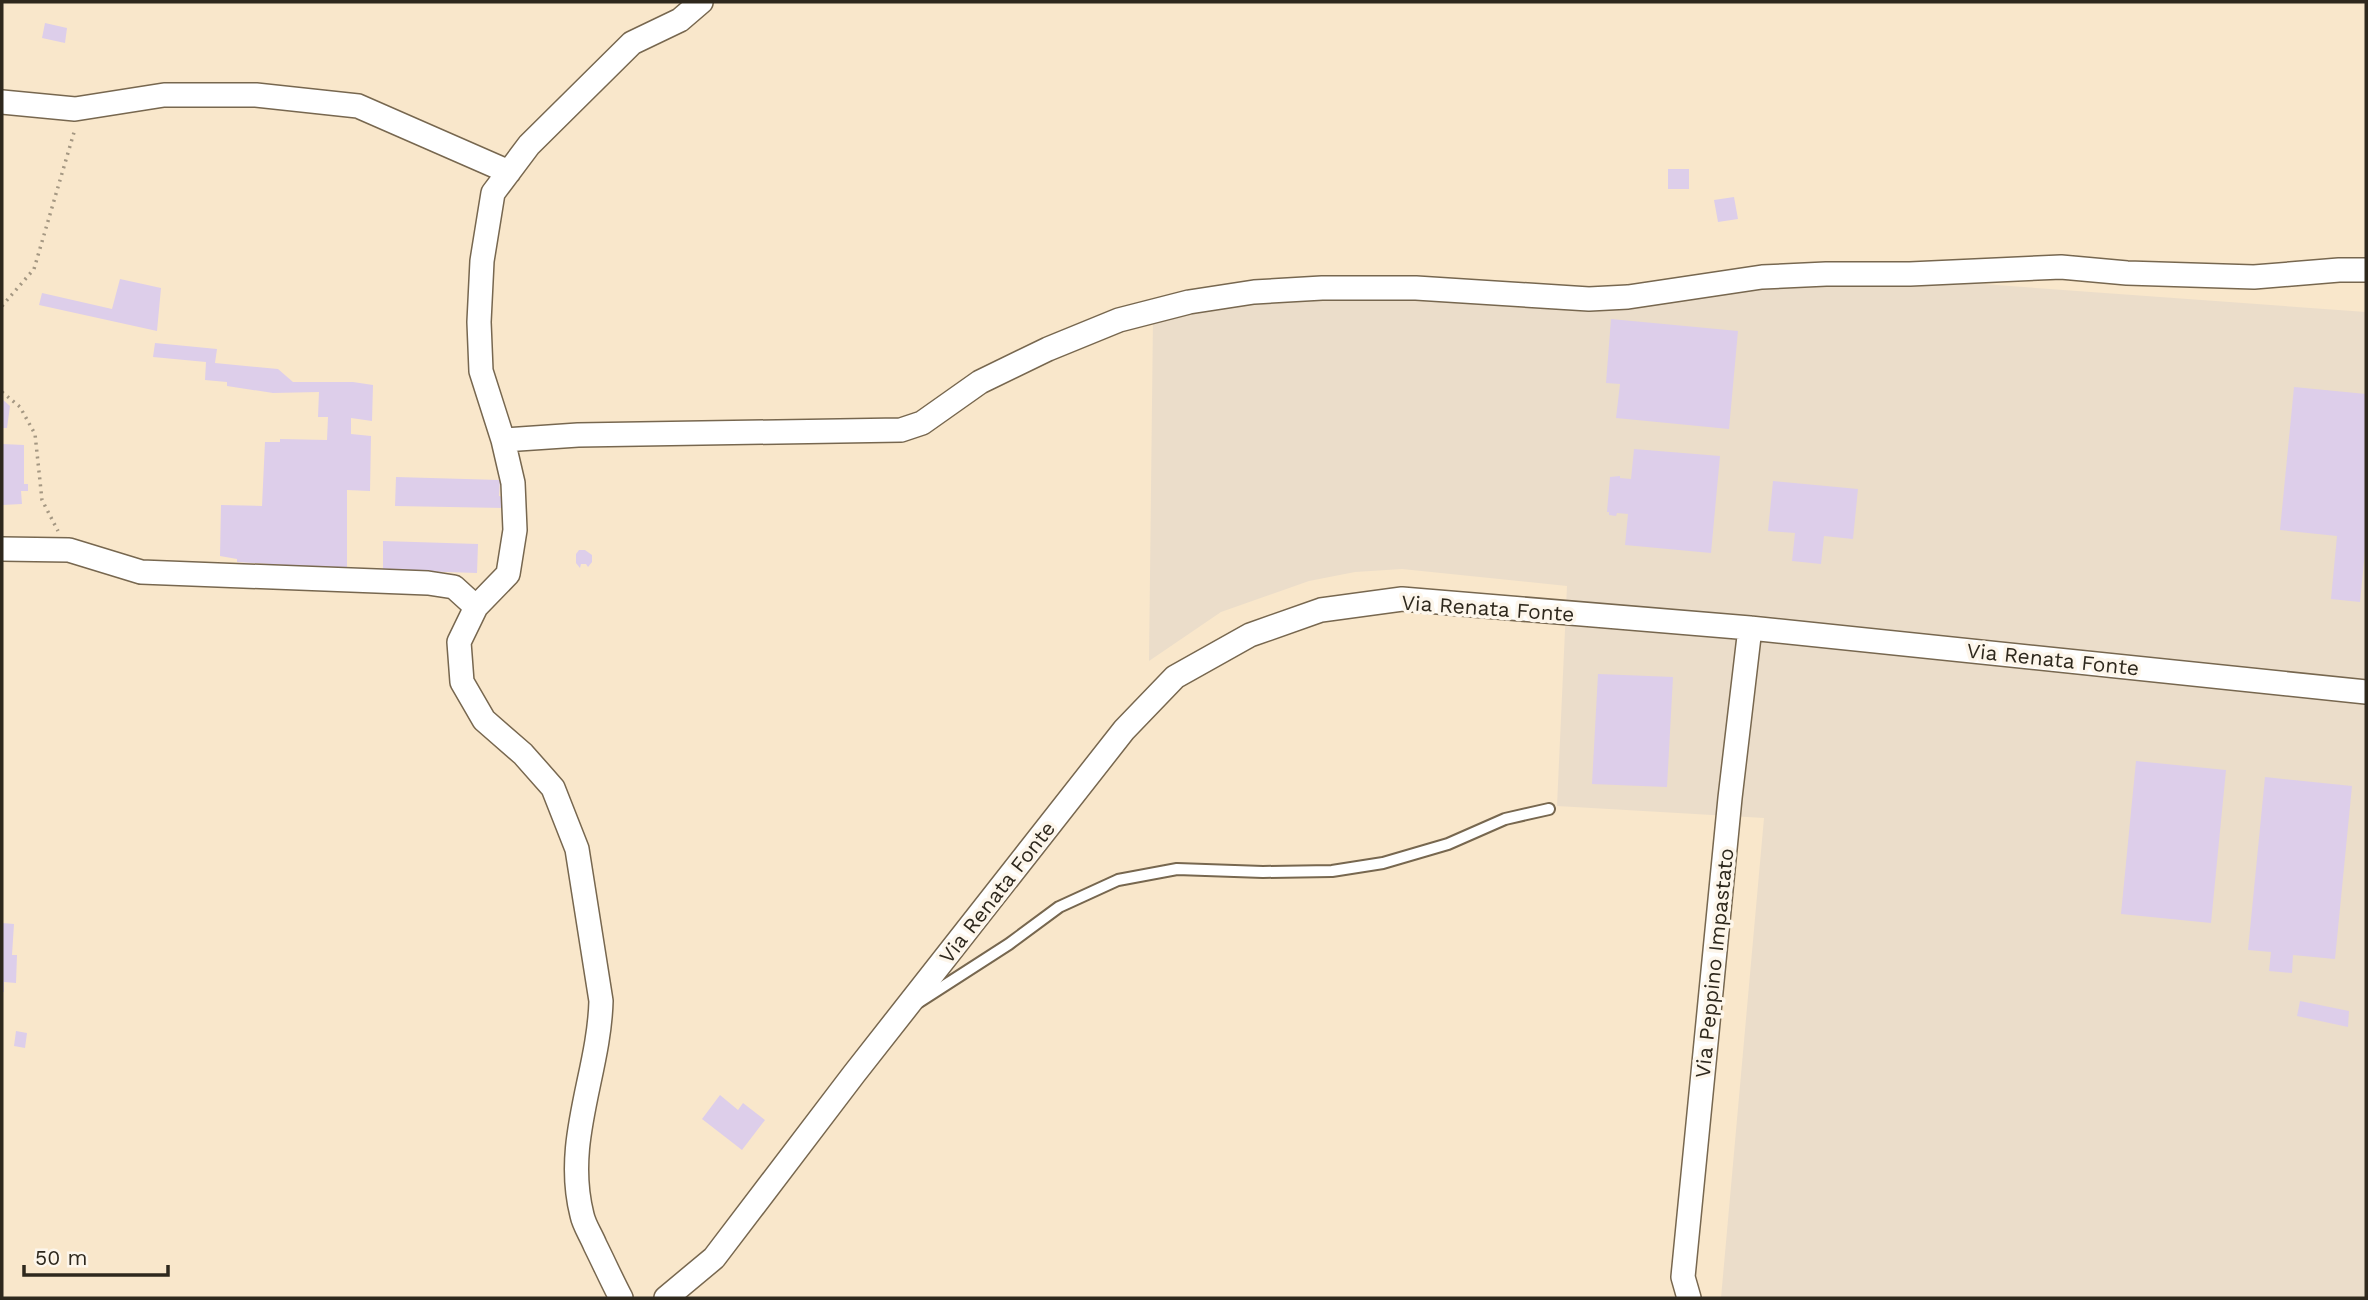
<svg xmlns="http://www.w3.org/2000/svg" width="2368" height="1300" font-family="'Work Sans',sans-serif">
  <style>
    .industrial { fill: #ebddca }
    .building { fill: #ddceea }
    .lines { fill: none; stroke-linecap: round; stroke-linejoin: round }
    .lane-casing { stroke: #77674f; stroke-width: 14 }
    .street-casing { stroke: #77674f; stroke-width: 26 }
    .path { stroke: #a49782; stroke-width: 3.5; stroke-dasharray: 2 5; stroke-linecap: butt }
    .lane { stroke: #fff; stroke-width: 10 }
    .street { stroke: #fff; stroke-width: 23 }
    .labels { text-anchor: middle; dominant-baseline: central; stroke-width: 7; stroke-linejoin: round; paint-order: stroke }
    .street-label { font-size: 21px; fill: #2e281d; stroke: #fdf6eb }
  </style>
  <rect width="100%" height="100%" fill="#f9e7cb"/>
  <path class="industrial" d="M 1900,278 L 2366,312 L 2366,1298 L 1721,1298 L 1764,818 L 1557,806 L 1567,586 L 1402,569 L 1355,572 L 1309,581 L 1221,612 L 1149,661 L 1153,318 L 1233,302 Z"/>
  <path class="building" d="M 45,23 L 67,28 L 65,43 L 42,38 Z
    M 1668,169 L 1689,169 L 1689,189 L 1668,189 Z
    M 1734,197 L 1738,219 L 1718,222 L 1714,200 Z
    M 120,279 L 161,288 L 157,331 L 39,305 L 42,293 L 112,309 Z
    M 1611,319 L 1738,331 L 1729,429 L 1616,418 L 1620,384 L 1606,383 Z
    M 155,343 L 217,349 L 215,363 L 278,369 L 293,382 L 353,382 L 373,385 L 372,421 L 351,418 L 351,434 L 371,436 L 370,491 L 347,490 L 347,569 L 237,562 L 237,559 L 220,556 L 221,505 L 262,506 L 265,442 L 280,442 L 280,439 L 327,440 L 328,417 L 318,417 L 319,392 L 273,393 L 227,386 L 227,382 L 205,380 L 206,362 L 153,357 Z
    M 2294,387 L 2366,394 L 2366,541 L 2360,602 L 2331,599 L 2337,536 L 2280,530 Z
    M 2,399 L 10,406 L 7,428 L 2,428 Z
    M 2,444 L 24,445 L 24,484 L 28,484 L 28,491 L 21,491 L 22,504 L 2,505 Z
    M 1634,449 L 1720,456 L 1711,553 L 1625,545 L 1628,514 L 1617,513 L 1616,516 L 1609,515 L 1609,512 L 1607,512 L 1610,477 L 1620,476 L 1620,478 L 1631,479 Z
    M 396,477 L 500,480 L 499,496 L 504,497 L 504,508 L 395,506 Z
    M 1773,481 L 1858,489 L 1853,539 L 1824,536 L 1821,564 L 1792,561 L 1795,533 L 1768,531 Z
    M 383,541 L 478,544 L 477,573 L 383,570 Z
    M 579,550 L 585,550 L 592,555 L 592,562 L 588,567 L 586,564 L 581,564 L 580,568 L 576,563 L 576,554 Z
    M 1598,674 L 1673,677 L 1667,787 L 1592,784 Z
    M 2136,761 L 2226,770 L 2211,923 L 2121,914 Z
    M 2265,777 L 2352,786 L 2335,959 L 2293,955 L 2292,973 L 2269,971 L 2271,952 L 2248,950 Z
    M 2,923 L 14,924 L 12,955 L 17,955 L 16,983 L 4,982 L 4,992 L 2,992 Z
    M 2300,1001 L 2349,1011 L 2348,1027 L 2297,1016 Z
    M 16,1031 L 27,1033 L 25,1048 L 14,1046 Z
    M 720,1095 L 738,1110 L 743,1103 L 765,1120 L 742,1150 L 702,1119 Z"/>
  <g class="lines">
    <defs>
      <path id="lane" d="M 919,1002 L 1009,944 L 1059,907 L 1118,880 L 1177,869 L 1263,872 L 1332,871 L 1383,863 L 1448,844 L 1505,819 L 1549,809"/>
      <path id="street" d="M 2,102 L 75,109 L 164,95 L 256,95 L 358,106 L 509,172
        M 503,440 L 578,435 L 901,430 L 922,423 L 980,382 L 1048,349 L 1119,320 L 1189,302 L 1254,292 L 1322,288 L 1416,288 L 1589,299 L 1628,297 L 1762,277 L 1826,274 L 1910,274 L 2061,267 L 2127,273 L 2254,277 L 2339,270 L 2366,270
        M 2,549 L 69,550 L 141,572 L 428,583 L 454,587 L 476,607
        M 621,1298 C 612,1281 604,1263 595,1245 C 591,1235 584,1225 582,1215 C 563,1141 599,1074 601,1001 L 577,849 L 553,788 L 523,754 L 484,720 L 462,682 L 459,642 L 476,607 L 508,574 L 515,530 L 513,483 L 503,440 L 481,371 L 479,322 L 482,261 L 493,193 L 529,145 L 632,43 L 680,20 L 701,2
        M 666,1298 L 714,1258 L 854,1074 L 1124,730 L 1175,677 L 1250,635 L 1321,610 L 1402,599 L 1750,628 L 2366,692
        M 1689,1298 L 1683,1277 L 1730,798 L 1750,628"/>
    </defs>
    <use href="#lane" class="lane-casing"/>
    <use href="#street" class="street-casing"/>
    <path class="path" d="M 2,306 L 34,269 L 75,129
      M 2,392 L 20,407 L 35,434 L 42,500 L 58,531"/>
    <use href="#lane" class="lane"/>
    <use href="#street" class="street"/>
  </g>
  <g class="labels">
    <g class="street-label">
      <text transform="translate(1488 608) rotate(4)">Via Renata Fonte</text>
      <text transform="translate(2053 659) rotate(6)">Via Renata Fonte</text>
      <text transform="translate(997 892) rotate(-52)">Via Renata Fonte</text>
      <text transform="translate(1714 963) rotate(-84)">Via Peppino Impastato</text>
    </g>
  </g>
  <rect width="2368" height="1300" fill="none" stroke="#2e281d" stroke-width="7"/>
  <path d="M24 1265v10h144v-10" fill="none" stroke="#2e281d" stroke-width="3.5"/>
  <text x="35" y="1265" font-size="21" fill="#2e281d" stroke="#fdf6eb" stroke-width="5" paint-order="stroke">50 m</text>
</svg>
